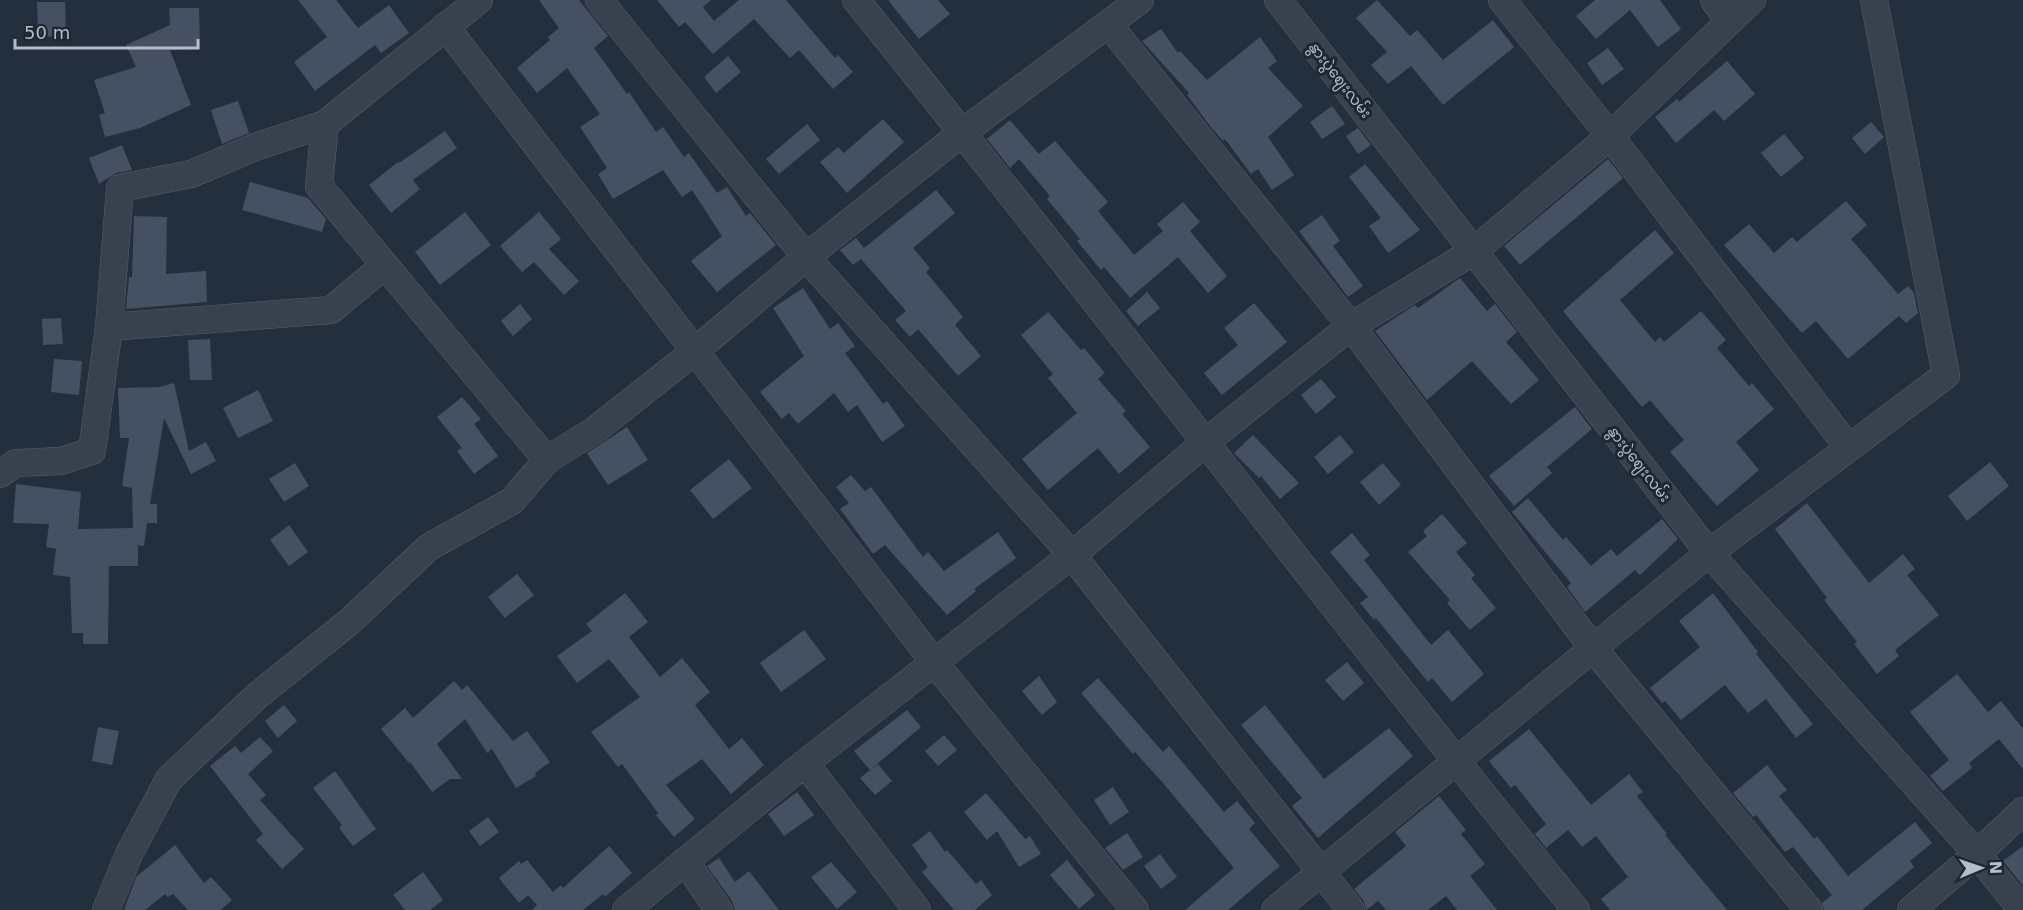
<svg xmlns="http://www.w3.org/2000/svg" width="2023" height="910" font-family="'DejaVu Sans','Noto Sans Myanmar',sans-serif">
  <style>
    .building { fill: #455162 }
    .lines { fill: none; stroke-linecap: round; stroke-linejoin: round }
    .minor-casing { stroke: #565f6c; stroke-width: 28 }
    .minor { stroke: #38414e; stroke-width: 27 }
    .labels { text-anchor: middle; dominant-baseline: central; stroke-width: 6; stroke-linejoin: round; paint-order: stroke }
    .street-label { font-size: 15px; fill: #b4bcc9; stroke: #1d2633 }
  </style>
  <rect width="100%" height="100%" fill="#242f3e"/>
  <path class="building" d="M 298,0 L 336,0 L 358,28 L 389,5 L 409,33 L 381,53 L 375,45 L 315,91 L 294,62 L 327,37 Z
    M 539,0 L 579,0 L 608,36 L 594,48 L 627,94 L 629,92 L 656,132 L 663,127 L 684,157 L 689,153 L 717,193 L 727,187 L 746,216 L 750,213 L 776,245 L 717,292 L 691,261 L 722,236 L 692,190 L 682,197 L 663,170 L 613,199 L 598,174 L 607,168 L 580,127 L 600,114 L 567,68 L 537,93 L 517,68 L 550,40 L 548,37 L 559,28 Z
    M 657,0 L 711,0 L 703,7 L 714,21 L 739,0 L 786,0 L 835,58 L 838,55 L 853,72 L 833,89 L 799,50 L 790,58 L 754,19 L 713,54 L 685,22 L 679,27 Z
    M 888,0 L 938,0 L 950,14 L 919,39 Z
    M 1377,0 L 1410,36 L 1417,30 L 1443,60 L 1493,20 L 1514,47 L 1443,105 L 1411,66 L 1388,84 L 1371,65 L 1387,52 L 1356,18 Z
    M 1595,0 L 1660,0 L 1681,29 L 1658,47 L 1630,10 L 1596,39 L 1576,16 Z
    M 37,2 L 65,2 L 66,36 L 38,37 Z
    M 169,8 L 199,8 L 200,49 L 170,50 L 191,105 L 140,128 L 105,137 L 99,115 L 105,113 L 94,80 L 136,67 L 126,45 L 170,25 Z
    M 1161,29 L 1178,53 L 1180,51 L 1207,80 L 1260,37 L 1277,61 L 1268,68 L 1303,106 L 1268,137 L 1294,175 L 1272,190 L 1258,169 L 1251,174 L 1225,139 L 1223,141 L 1210,126 L 1187,95 L 1189,93 L 1142,41 Z
    M 1608,48 L 1624,69 L 1602,85 L 1587,63 Z
    M 728,56 L 741,72 L 716,93 L 704,77 Z
    M 1727,61 L 1755,94 L 1724,121 L 1714,110 L 1676,143 L 1655,117 L 1677,99 L 1679,102 Z
    M 238,101 L 249,133 L 222,144 L 211,110 Z
    M 1332,106 L 1345,124 L 1322,139 L 1310,122 Z
    M 883,119 L 904,142 L 847,193 L 820,162 L 838,147 L 844,153 Z
    M 1010,120 L 1039,154 L 1055,141 L 1108,202 L 1098,211 L 1134,255 L 1163,231 L 1157,224 L 1183,202 L 1200,222 L 1190,231 L 1227,276 L 1208,293 L 1178,257 L 1130,298 L 1104,267 L 1101,270 L 1077,241 L 1080,239 L 1047,199 L 1050,196 L 1019,159 L 1010,168 L 987,139 Z
    M 1871,122 L 1884,137 L 1865,154 L 1852,138 Z
    M 807,124 L 820,140 L 779,174 L 766,159 Z
    M 1358,128 L 1371,145 L 1358,154 L 1346,136 Z
    M 445,131 L 457,148 L 413,180 L 420,189 L 391,213 L 369,185 L 398,162 L 399,163 Z
    M 1784,134 L 1804,158 L 1781,177 L 1761,153 Z
    M 122,145 L 132,170 L 116,173 L 99,184 L 89,158 Z
    M 1608,159 L 1623,178 L 1520,265 L 1504,246 Z
    M 1365,164 L 1420,230 L 1388,253 L 1369,226 L 1381,218 L 1349,177 Z
    M 250,182 L 308,198 L 326,219 L 322,232 L 242,210 Z
    M 936,190 L 955,213 L 913,248 L 930,268 L 926,272 L 963,317 L 955,325 L 981,356 L 958,376 L 918,329 L 910,337 L 895,320 L 906,311 L 861,259 L 853,265 L 840,250 L 856,238 L 864,248 Z
    M 1846,201 L 1867,225 L 1851,239 L 1898,294 L 1908,286 L 1914,293 L 1918,313 L 1906,323 L 1899,316 L 1848,359 L 1816,321 L 1802,333 L 1724,245 L 1749,224 L 1774,253 L 1792,237 L 1797,242 Z
    M 465,212 L 491,245 L 440,285 L 415,252 Z
    M 539,212 L 561,239 L 549,249 L 579,281 L 564,295 L 534,262 L 522,272 L 500,246 Z
    M 1322,215 L 1340,241 L 1333,246 L 1363,286 L 1348,297 L 1299,231 Z
    M 134,216 L 167,217 L 166,274 L 206,271 L 207,302 L 126,309 L 129,277 L 132,277 Z
    M 1655,230 L 1674,253 L 1620,300 L 1655,342 L 1660,337 L 1664,342 L 1701,311 L 1726,340 L 1717,348 L 1749,386 L 1752,383 L 1774,409 L 1736,442 L 1759,470 L 1717,506 L 1670,452 L 1684,440 L 1650,400 L 1642,407 L 1563,311 Z
    M 1460,278 L 1487,311 L 1495,304 L 1517,332 L 1506,342 L 1539,380 L 1511,404 L 1472,361 L 1427,400 L 1375,331 L 1415,305 L 1418,308 Z
    M 803,288 L 830,329 L 838,323 L 855,346 L 845,353 L 883,404 L 887,401 L 905,426 L 882,442 L 857,405 L 848,412 L 834,393 L 798,424 L 789,413 L 782,419 L 760,392 L 804,356 L 773,308 Z
    M 1147,292 L 1160,308 L 1138,326 L 1126,311 Z
    M 1254,303 L 1287,342 L 1222,395 L 1204,373 L 1238,345 L 1224,328 Z
    M 520,304 L 532,319 L 513,336 L 501,321 Z
    M 1048,312 L 1081,350 L 1084,348 L 1105,373 L 1098,379 L 1126,411 L 1122,414 L 1150,447 L 1119,474 L 1098,448 L 1048,490 L 1022,459 L 1077,413 L 1048,378 L 1053,374 L 1021,335 Z
    M 61,318 L 63,344 L 43,345 L 42,319 Z
    M 210,339 L 212,380 L 190,380 L 188,340 Z
    M 54,359 L 82,361 L 79,395 L 51,392 Z
    M 1321,379 L 1336,397 L 1316,414 L 1301,395 Z
    M 174,383 L 189,451 L 206,442 L 216,461 L 191,474 L 164,418 L 150,504 L 157,504 L 157,523 L 147,523 L 144,546 L 138,545 L 138,566 L 109,566 L 108,644 L 83,644 L 83,633 L 72,633 L 70,577 L 53,575 L 56,549 L 46,547 L 49,524 L 13,523 L 16,484 L 81,492 L 78,529 L 133,528 L 132,488 L 122,486 L 129,438 L 120,438 L 118,388 L 159,387 Z
    M 258,390 L 273,421 L 238,438 L 223,408 Z
    M 462,397 L 481,419 L 474,424 L 498,456 L 474,474 L 457,451 L 462,448 L 437,417 Z
    M 1575,407 L 1592,429 L 1547,467 L 1552,473 L 1514,506 L 1489,476 Z
    M 627,427 L 648,460 L 608,485 L 587,453 Z
    M 1253,435 L 1299,483 L 1280,499 L 1261,476 L 1259,478 L 1234,453 Z
    M 1340,435 L 1354,452 L 1328,474 L 1314,457 Z
    M 729,459 L 752,488 L 713,519 L 690,490 Z
    M 1990,462 L 2009,486 L 1967,521 L 1948,496 Z
    M 295,463 L 309,486 L 284,502 L 269,479 Z
    M 1383,463 L 1401,485 L 1379,505 L 1360,482 Z
    M 851,475 L 865,491 L 871,487 L 923,557 L 928,552 L 944,571 L 998,532 L 1016,558 L 974,589 L 976,591 L 947,615 L 885,545 L 873,554 L 840,509 L 849,503 L 836,487 Z
    M 1528,498 L 1563,540 L 1566,537 L 1591,566 L 1611,549 L 1617,556 L 1662,519 L 1678,539 L 1640,575 L 1635,570 L 1585,612 L 1567,587 L 1571,583 L 1512,512 Z
    M 1807,503 L 1869,583 L 1903,554 L 1915,569 L 1907,575 L 1939,615 L 1895,650 L 1899,656 L 1877,674 L 1854,644 L 1857,642 L 1824,600 L 1827,598 L 1775,529 Z
    M 1442,514 L 1467,543 L 1456,552 L 1475,575 L 1471,578 L 1496,608 L 1470,630 L 1447,603 L 1450,600 L 1408,552 L 1427,536 L 1423,531 Z
    M 289,525 L 308,552 L 289,566 L 270,540 Z
    M 1352,533 L 1370,555 L 1364,560 L 1431,645 L 1448,630 L 1484,674 L 1452,702 L 1432,678 L 1428,682 L 1376,618 L 1374,620 L 1360,603 L 1368,597 L 1330,552 Z
    M 517,574 L 534,595 L 505,618 L 488,597 Z
    M 625,593 L 648,622 L 629,637 L 660,677 L 682,658 L 710,692 L 695,705 L 729,749 L 742,738 L 764,765 L 731,794 L 702,759 L 666,785 L 695,819 L 674,837 L 656,815 L 658,813 L 622,764 L 618,767 L 591,732 L 640,697 L 609,659 L 577,683 L 557,656 L 592,631 L 586,624 Z
    M 1713,593 L 1758,652 L 1756,654 L 1813,724 L 1796,738 L 1766,699 L 1748,713 L 1725,685 L 1681,720 L 1665,701 L 1662,703 L 1650,688 L 1700,647 L 1679,621 Z
    M 804,630 L 826,659 L 781,692 L 760,663 Z
    M 1347,662 L 1364,683 L 1343,701 L 1325,680 Z
    M 1957,674 L 1988,712 L 2001,701 L 2023,729 L 2023,769 L 1999,739 L 1969,763 L 1972,768 L 1943,791 L 1930,776 L 1949,760 L 1910,712 Z
    M 1039,676 L 1057,702 L 1042,715 L 1022,691 Z
    M 1098,678 L 1163,752 L 1169,746 L 1224,812 L 1237,801 L 1255,823 L 1249,829 L 1280,866 L 1228,910 L 1185,910 L 1234,868 L 1163,783 L 1135,752 L 1133,754 L 1081,693 Z
    M 454,681 L 462,690 L 467,685 L 513,741 L 527,731 L 550,762 L 535,773 L 536,776 L 516,788 L 492,749 L 487,753 L 465,719 L 437,744 L 462,779 L 450,779 L 432,792 L 410,762 L 409,763 L 381,729 L 405,708 L 413,718 Z
    M 284,705 L 297,721 L 278,738 L 265,721 Z
    M 1265,705 L 1324,779 L 1389,728 L 1413,756 L 1318,838 L 1292,806 L 1302,798 L 1241,725 Z
    M 907,710 L 921,727 L 870,770 L 854,751 Z
    M 98,727 L 119,731 L 112,765 L 92,761 Z
    M 1529,729 L 1591,805 L 1629,774 L 1643,792 L 1637,796 L 1667,834 L 1665,835 L 1727,910 L 1610,910 L 1601,899 L 1628,877 L 1596,836 L 1582,847 L 1568,830 L 1546,848 L 1535,834 L 1546,824 L 1515,785 L 1511,788 L 1489,761 Z
    M 944,735 L 957,750 L 938,766 L 925,751 Z
    M 260,737 L 273,751 L 248,774 L 266,795 L 260,800 L 304,849 L 282,869 L 256,840 L 263,834 L 210,766 L 235,746 L 241,753 Z
    M 878,764 L 892,781 L 875,795 L 860,778 Z
    M 1767,765 L 1787,790 L 1779,796 L 1814,839 L 1817,836 L 1848,876 L 1915,822 L 1932,843 L 1910,861 L 1914,867 L 1862,910 L 1824,910 L 1822,903 L 1832,895 L 1793,847 L 1785,852 L 1756,815 L 1753,817 L 1733,793 Z
    M 335,771 L 376,829 L 353,846 L 339,828 L 342,825 L 313,788 Z
    M 1113,787 L 1129,812 L 1110,825 L 1094,800 Z
    M 797,792 L 814,815 L 784,836 L 768,814 Z
    M 986,793 L 1025,839 L 1030,836 L 1041,854 L 1019,867 L 997,831 L 987,840 L 964,812 Z
    M 1439,796 L 1466,830 L 1461,834 L 1485,864 L 1470,876 L 1497,910 L 1457,910 L 1446,896 L 1428,910 L 1386,910 L 1378,901 L 1366,910 L 1364,901 L 1354,889 L 1406,846 L 1395,832 Z
    M 488,817 L 499,832 L 480,846 L 469,831 Z
    M 930,831 L 945,852 L 947,850 L 976,884 L 981,880 L 992,895 L 975,910 L 954,910 L 922,872 L 928,867 L 912,845 Z
    M 1127,833 L 1143,857 L 1123,870 L 1105,848 Z
    M 175,845 L 204,883 L 211,877 L 232,900 L 221,910 L 188,910 L 173,894 L 168,897 L 165,894 L 145,910 L 124,910 L 136,877 Z
    M 609,846 L 632,873 L 605,897 L 603,894 L 583,910 L 532,910 L 537,905 L 528,895 L 519,903 L 499,878 L 519,861 L 521,864 L 527,860 L 553,892 L 561,885 L 563,888 Z
    M 2023,846 L 2023,886 L 2003,861 Z
    M 1160,854 L 1177,877 L 1161,889 L 1144,866 Z
    M 719,858 L 735,882 L 749,871 L 779,910 L 735,910 L 732,901 L 707,866 Z
    M 1067,860 L 1095,895 L 1079,909 L 1050,875 Z
    M 831,862 L 857,892 L 837,909 L 811,877 Z
    M 423,872 L 443,900 L 430,910 L 405,910 L 393,895 Z"/>
  <g class="lines">
    <defs>
      <path id="minor" d="M 599,0 L 806,257 L 1072,555 L 1351,910
        M 856,0 C 1099,301 1332,610 1576,910
        M 1278,0 L 1709,553 L 1977,854 L 2022,910
        M 1502,0 L 1610,136 L 1848,447
        M 1714,0 L 1729,21
        M 1109,25 L 1351,326 L 1593,648 L 1809,910
        M 445,26 L 934,662 L 1135,910
        M 325,124 L 319,186 L 547,460
        M 109,327 L 331,310 L 385,265
        M 0,474 L 16,463 L 61,461 L 92,451 L 109,327 L 120,188 L 191,174 L 258,146 L 325,124 L 479,0
        M 805,763 L 917,910
        M 685,861 L 719,910
        M 106,910 L 129,854 L 169,779 L 258,695 L 349,622 L 429,547 L 512,501 L 547,460 L 595,430 L 695,351 L 806,257 L 963,132 L 1140,0
        M 626,910 L 805,763 L 1072,555 L 1207,441 L 1351,326 L 1474,251 L 1610,136 L 1752,0
        M 1275,910 L 1709,553 L 1946,375 L 1874,0
        M 1911,910 L 1977,854 L 2023,811"/>
    </defs>
    <use href="#minor" class="minor-casing"/>
    <use href="#minor" class="minor"/>
  </g>
  <g class="labels">
    <g class="street-label">
      <text transform="translate(1340 80) rotate(52)">နွားပွဲဈေးလမ်း</text>
      <text transform="translate(1639 464) rotate(52)">နွားပွဲဈေးလမ်း</text>
    </g>
  </g>
  <g transform="translate(1981 868) rotate(88)" stroke="#1d2633" stroke-width="4.5" paint-order="stroke">
  <path d="M0-4.5L10 22L0 15L-10 22Z" fill="#b4bcc9"/>
  <text y="-9" font-size="16" font-weight="bold" text-anchor="middle" fill="#b4bcc9">N</text>
  </g>
  <path d="M15 39v9h183v-9" fill="none" stroke="#b4bcc9" stroke-width="3"/>
  <text x="24" y="39" font-size="18" fill="#b4bcc9" stroke="#1d2633" stroke-width="4.5" paint-order="stroke">50 m</text>
</svg>
